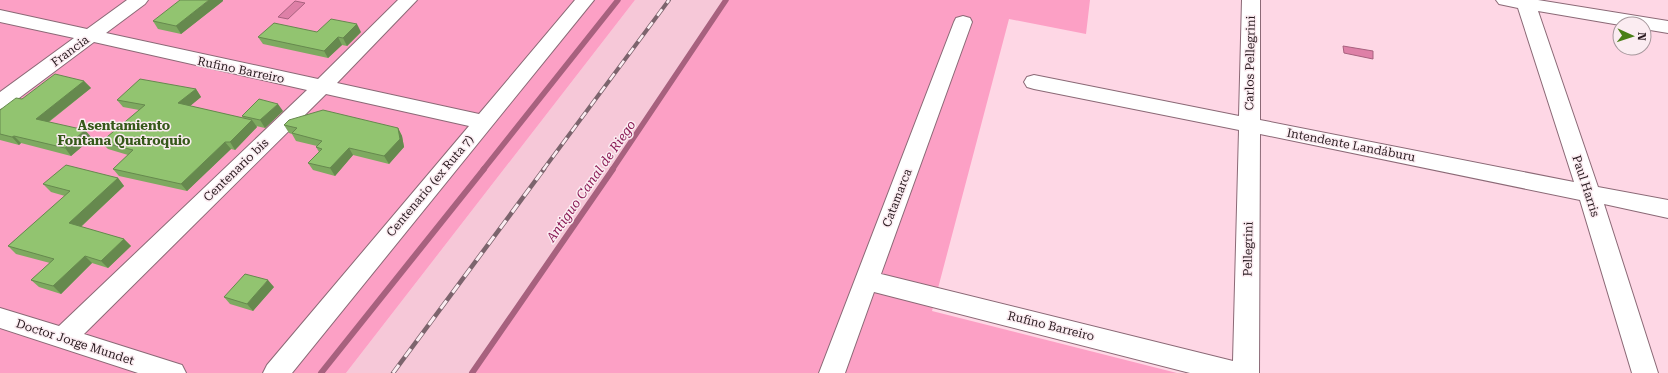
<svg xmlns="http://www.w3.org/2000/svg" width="1668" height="373" font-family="'Roboto Serif',serif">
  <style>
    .built { fill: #f6c8d8 }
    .green { fill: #fca0c5 }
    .water { fill: #de80a7; stroke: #a7617e }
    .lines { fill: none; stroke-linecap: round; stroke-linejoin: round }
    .stream-far1 { stroke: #a7617e; stroke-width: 5.5 }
    .stream { stroke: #a7617e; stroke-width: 6 }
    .minor-casing { stroke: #8b6976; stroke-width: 2 }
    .minor { fill: #fff; fill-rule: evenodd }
    .rail-far1-casing { stroke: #7c646d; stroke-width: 4 }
    .rail-casing { stroke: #7c646d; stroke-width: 4.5 }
    .rail-far1 { stroke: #fbecf1; stroke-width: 2.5; stroke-dasharray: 8; stroke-linecap: butt }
    .rail { stroke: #fbecf1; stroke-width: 3; stroke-dasharray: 10; stroke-linecap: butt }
    .wall { fill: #7ea960 }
    .shaded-wall { fill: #66894e }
    .building { fill: #92c470; stroke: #66894e }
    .labels { text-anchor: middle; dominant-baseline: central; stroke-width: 3; stroke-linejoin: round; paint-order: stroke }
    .street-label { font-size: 12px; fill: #281a1f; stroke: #fbecf1 }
    .neighbourhood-label { font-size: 13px; font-weight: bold; fill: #36591a; stroke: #fbecf1 }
    .water-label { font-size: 13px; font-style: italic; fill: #8a1b55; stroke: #fbecf1 }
  </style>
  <rect width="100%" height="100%" fill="#fed7e5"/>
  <path class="built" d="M 635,0 L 726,0 L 673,81 L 472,373 L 346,373 Z"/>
  <path class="green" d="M 0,0 L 635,0 L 346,373 L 0,373 Z
    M 726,0 L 1090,0 L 1086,34 L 1009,19 L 932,311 L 1177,373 L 474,373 L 673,81 Z"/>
  <path class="water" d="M 295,1 L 305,3 L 288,19 L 278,17 Z
    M 1343,46 L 1373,51 L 1373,59 L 1344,53 Z"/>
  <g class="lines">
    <path class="stream-far1" d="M 483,170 L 618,0
      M 612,170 L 726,0"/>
    <path class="stream" d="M 321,373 L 484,169
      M 472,373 L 613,169"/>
    <defs>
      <path id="minor" d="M 127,0 L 148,0 L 145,4 L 106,33 L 318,79 L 398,0 L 417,0 L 337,83 L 479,114 L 575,0 L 594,0 L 292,373 L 263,373 L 267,365 L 469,126 L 326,94 L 84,334 L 182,365 L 186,373 L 138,373 L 0,328 L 0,308 L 59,326 L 307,90 L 94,42 L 7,107 L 0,109 L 0,92 L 74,38 L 0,22 L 0,10 L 87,29 Z
        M 1242,0 L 1260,0 L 1260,120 L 1574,182 L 1518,8 L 1499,4 L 1496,0 L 1538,0 L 1668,21 L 1668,33 L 1644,29 L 1644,24 L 1620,25 L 1538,11 L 1598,187 L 1668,200 L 1668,218 L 1604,204 L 1658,373 L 1632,373 L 1580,200 L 1260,134 L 1259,373 L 1190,373 L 874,292 L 845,373 L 819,373 L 954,22 L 956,18 L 963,16 L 970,18 L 972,22 L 881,274 L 1233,361 L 1239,130 L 1034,89 L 1027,87 L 1024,82 L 1027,77 L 1034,75 L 1239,116 Z"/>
    </defs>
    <use href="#minor" class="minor-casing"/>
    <use href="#minor" class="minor"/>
    <defs>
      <path id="rail-far1" d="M 543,170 L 669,0"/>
      <path id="rail" d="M 393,373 L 544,169"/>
    </defs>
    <use href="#rail-far1" class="rail-far1-casing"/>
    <use href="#rail" class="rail-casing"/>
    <use href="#rail-far1" class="rail-far1"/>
    <use href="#rail" class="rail"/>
  </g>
  <path class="wall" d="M 223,1 L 181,34 L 158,29 L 153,21 Z
    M 317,32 L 361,32 L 347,46 L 342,45 L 328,58 L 263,44 L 258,37 Z
    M 84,81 L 91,88 L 49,122 L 92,138 L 71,156 L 21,143 L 19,145 L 0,140 L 0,110 L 22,99 Z
    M 196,89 L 201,97 L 190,106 L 243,118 L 242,116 L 283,111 L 265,128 L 256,126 L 257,127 L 235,150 L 231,149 L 187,191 L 119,176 L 113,169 L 128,155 L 108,149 L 101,142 L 139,110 L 123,107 L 117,100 Z
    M 284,125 L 398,128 L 402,136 L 404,147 L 389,164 L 353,155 L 335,176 L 313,170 L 308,163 L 319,152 L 316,147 L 317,146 L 296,141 L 292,134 L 289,133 Z
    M 118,178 L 124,186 L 81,227 L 124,239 L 131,246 L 108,268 L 92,263 L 61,294 L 39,287 L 31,280 L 50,263 L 16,254 L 8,246 L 65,196 L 51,192 L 43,184 Z
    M 274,287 L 253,311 L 230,304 L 224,297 Z"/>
  <path class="shaded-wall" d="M 209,0 L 223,0 L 223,1 L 181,34 L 176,26 Z
    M 357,24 L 361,32 L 347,46 L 343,38 Z
    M 338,37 L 342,45 L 328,58 L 324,51 Z
    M 84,81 L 91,88 L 43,126 L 36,119 Z
    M 196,89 L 201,97 L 184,111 L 178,103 Z
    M 278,104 L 283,111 L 265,128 L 260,120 Z
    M 252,120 L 257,127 L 235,150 L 230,142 Z
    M 398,128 L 402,136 L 404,147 L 389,164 L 384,156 Z
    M 85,130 L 92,138 L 71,156 L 65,148 Z
    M 14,136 L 21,143 L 19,145 L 12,137 Z
    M 225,142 L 231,149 L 187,191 L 181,184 Z
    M 349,148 L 353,155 L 335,176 L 330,168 Z
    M 118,178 L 124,186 L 76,231 L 69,223 Z
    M 124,239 L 131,246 L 108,268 L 101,261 Z
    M 85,256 L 92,263 L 61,294 L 53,286 Z
    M 268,280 L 274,287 L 253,311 L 247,304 Z"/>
  <path class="building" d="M 180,0 L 209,0 L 176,26 L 153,21 Z
    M 331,19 L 357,24 L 343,38 L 338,37 L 324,51 L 258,37 L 274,23 L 317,32 Z
    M 55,74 L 84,81 L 36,119 L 85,130 L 65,148 L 14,136 L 12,137 L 0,134 L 0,110 L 16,98 L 22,99 Z
    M 140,79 L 196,89 L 178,103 L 252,120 L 230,142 L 225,142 L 181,184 L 113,169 L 133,150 L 101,142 L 145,105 L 117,100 Z
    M 259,99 L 278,104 L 260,120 L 242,116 Z
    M 323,110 L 398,128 L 400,139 L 384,156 L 349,148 L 330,168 L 308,163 L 322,149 L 316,147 L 322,141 L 292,133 L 297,128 L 284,125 L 289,120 Z
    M 66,165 L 118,178 L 69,223 L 124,239 L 101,261 L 85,256 L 53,286 L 31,280 L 54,259 L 8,246 L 70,191 L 43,184 Z
    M 245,274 L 268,280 L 247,304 L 224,297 Z"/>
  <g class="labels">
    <g class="street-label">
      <text transform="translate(70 51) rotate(-36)">Francia</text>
      <text transform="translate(1250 63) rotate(-89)">Carlos Pellegrini</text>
      <text transform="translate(241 70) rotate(12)">Rufino Barreiro</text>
      <text transform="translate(1351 145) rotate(11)">Intendente Landáburu</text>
      <text transform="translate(236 170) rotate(-44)">Centenario bis</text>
      <text transform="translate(430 186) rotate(-50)">Centenario (ex Ruta 7)</text>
      <text transform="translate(1586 186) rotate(72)">Paul Harris</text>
      <text transform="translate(897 198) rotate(-69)">Catamarca</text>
      <text transform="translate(1248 249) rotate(-89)">Pellegrini</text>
      <text transform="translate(1051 326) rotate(14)">Rufino Barreiro</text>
      <text transform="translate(75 342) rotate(18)">Doctor Jorge Mundet</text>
    </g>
    <g class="neighbourhood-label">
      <text x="124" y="125">Asentamiento<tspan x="124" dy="15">Fontana Quatroquio</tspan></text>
    </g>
    <g class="water-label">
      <text transform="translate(591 181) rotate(-55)">Antiguo Canal de Riego</text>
    </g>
  </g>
  <g transform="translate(1632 36) rotate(93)"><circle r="19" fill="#fbecf1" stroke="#a7989d"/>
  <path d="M0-3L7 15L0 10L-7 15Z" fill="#497f16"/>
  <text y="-6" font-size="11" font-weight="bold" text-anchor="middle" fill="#281a1f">N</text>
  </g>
</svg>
